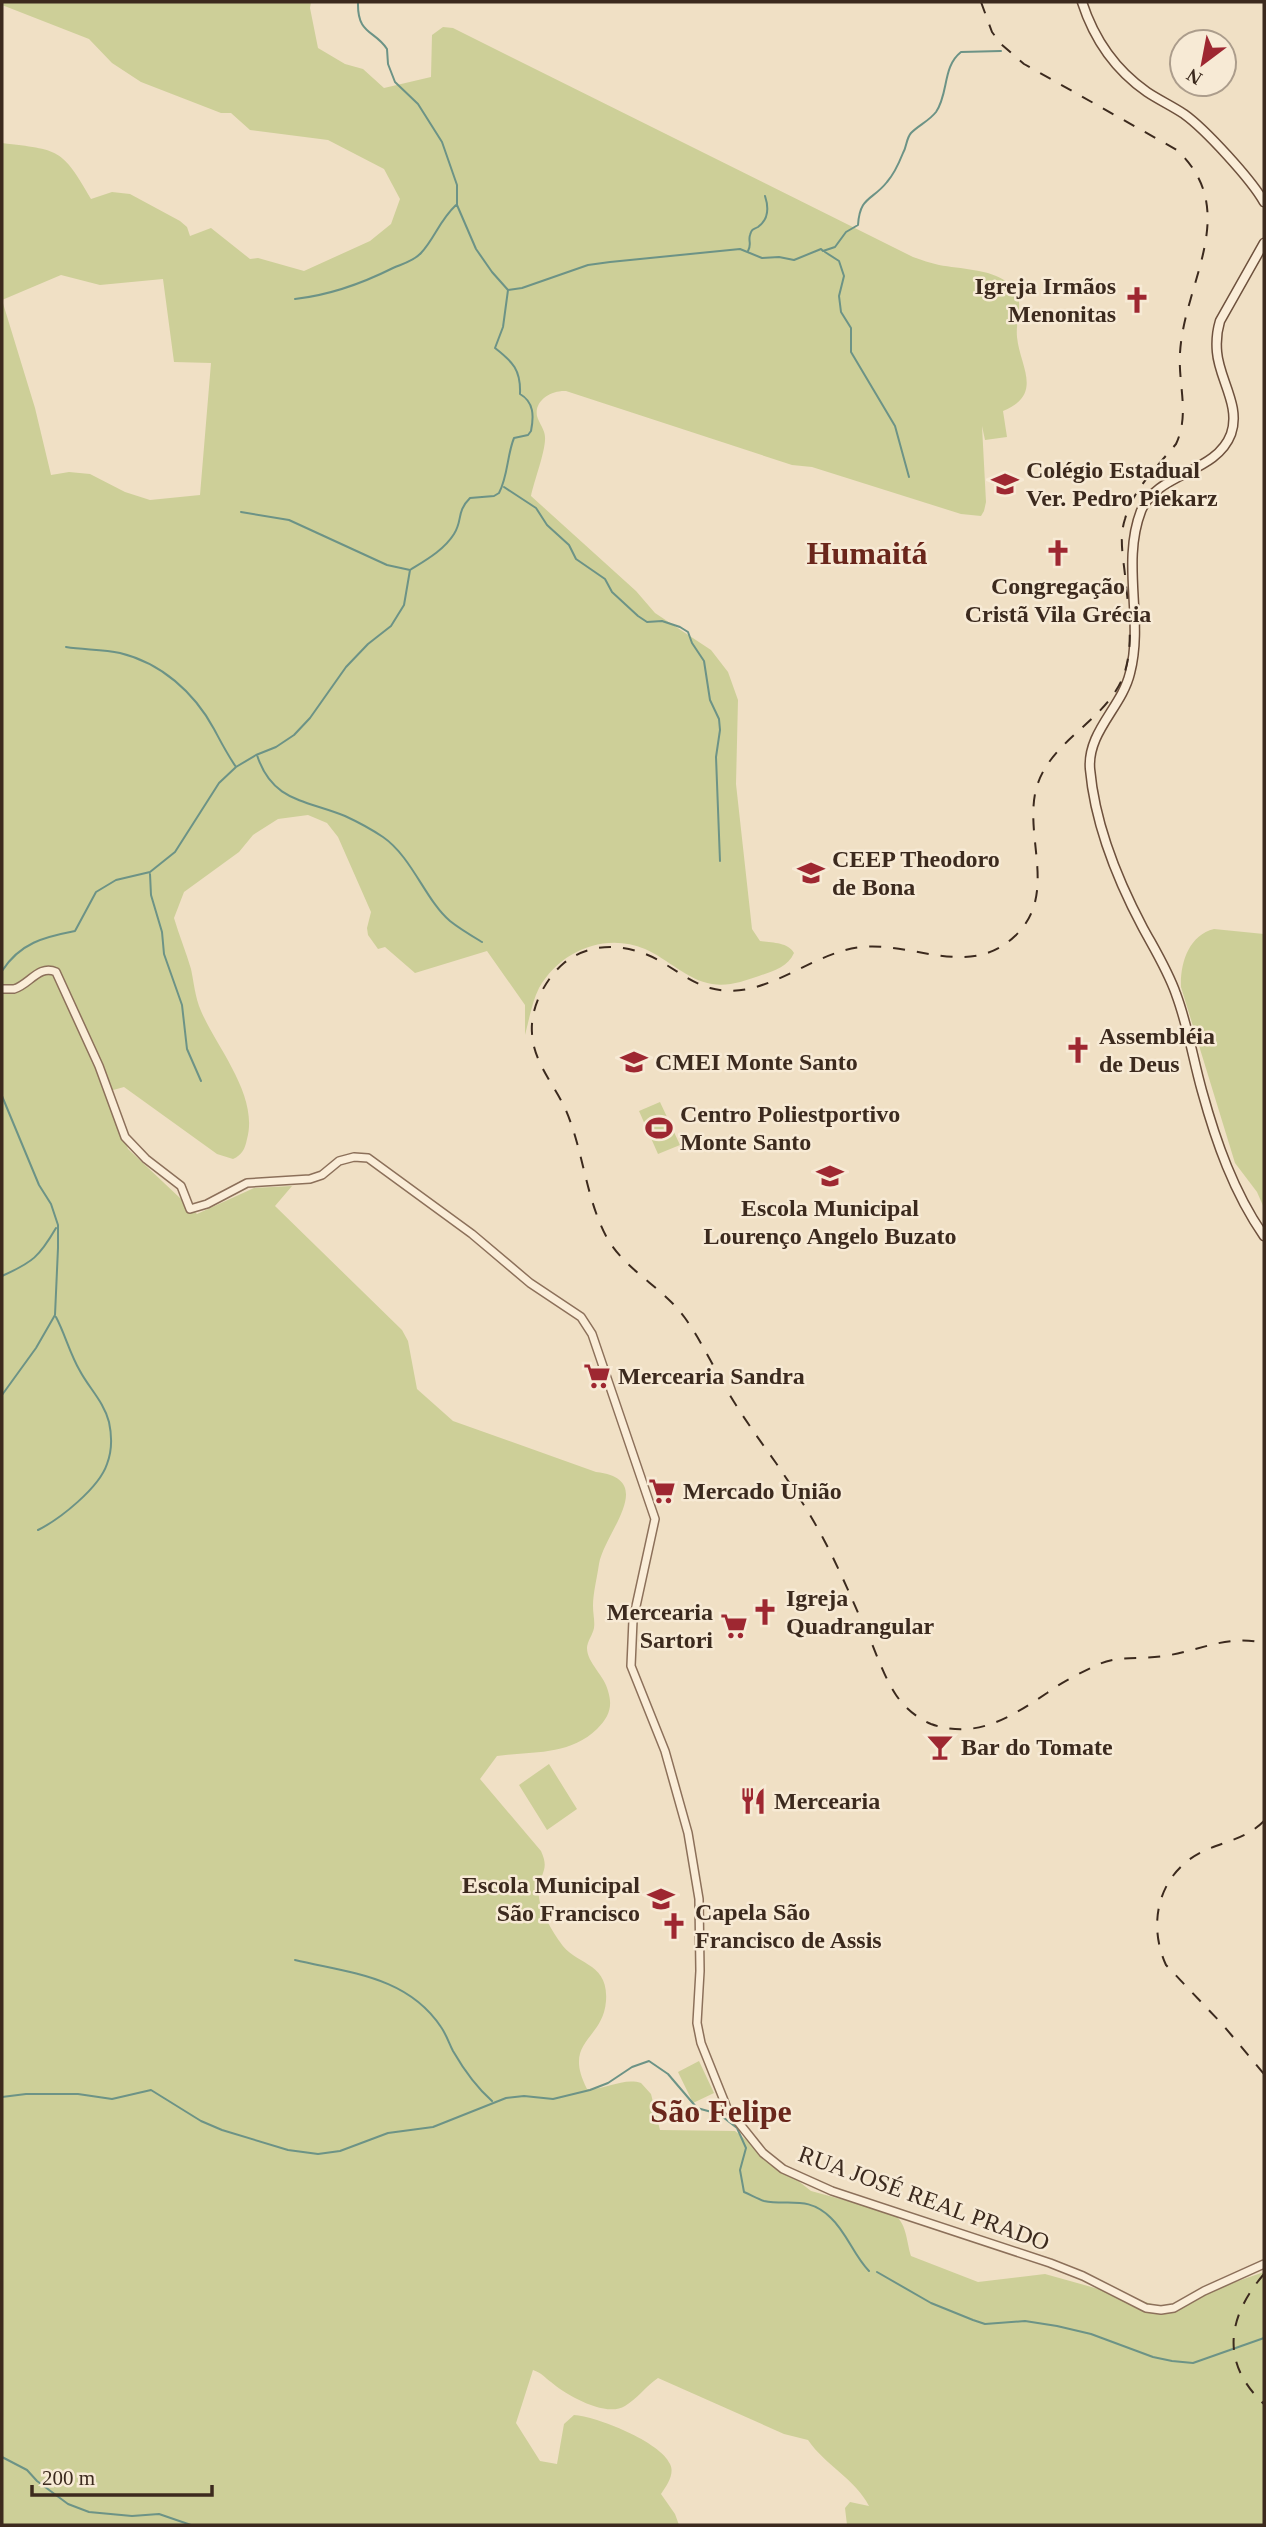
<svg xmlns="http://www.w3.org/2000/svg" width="1266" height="2527" font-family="Georgia,serif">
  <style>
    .green { fill: #cdcf98; fill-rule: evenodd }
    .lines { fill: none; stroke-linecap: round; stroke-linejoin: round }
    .stream { stroke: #6c9386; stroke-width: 2 }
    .tertiary-casing { stroke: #8c705a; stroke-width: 10 }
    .secondary-casing { stroke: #6e513d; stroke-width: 11 }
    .tertiary { stroke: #faedd8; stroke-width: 7 }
    .secondary { stroke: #faedd8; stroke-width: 8 }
    .rail { stroke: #3c2a1e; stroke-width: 2; stroke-dasharray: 12 12; stroke-linecap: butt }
    .labels { text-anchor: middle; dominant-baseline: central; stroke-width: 5; stroke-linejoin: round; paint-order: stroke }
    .poi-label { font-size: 24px; font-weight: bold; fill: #3c2a1e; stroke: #f7ead5; text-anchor: start }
    .street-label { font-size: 24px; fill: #3c2a1e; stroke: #f7ead5 }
    .district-label { font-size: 32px; font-weight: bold; fill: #6a261b; stroke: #f7ead5 }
  </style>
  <rect width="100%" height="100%" fill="#f0e0c5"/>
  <path class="green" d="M 2,2 L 311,2 L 310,8 L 318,48 L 345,64 L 363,69 L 384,88 L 431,77 L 432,35 L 443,27 L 453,28 L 913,257 C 922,260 930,263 939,265 C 960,269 990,269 1007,282 C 1028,297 1015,316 1017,337 C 1020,367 1044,394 1003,411 L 1007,437 L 985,440 L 982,426 L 986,502 L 984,511 L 981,516 L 961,514 L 812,467 L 792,465 L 566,391 C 552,390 534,400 537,416 C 539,423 545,430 545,437 C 546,450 534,481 531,496 L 636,591 L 655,613 L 711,650 L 728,672 L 738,700 L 736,784 L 752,929 L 760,941 C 772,943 788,942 794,953 C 788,967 773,971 759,976 C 744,981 728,987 712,984 C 687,980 668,959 645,949 C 605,932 560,951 539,988 C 532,1002 529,1020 525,1035 L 525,1005 L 487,951 L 415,973 L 385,947 L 378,949 L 368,935 L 367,928 L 371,912 L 338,837 L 327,823 L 308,815 L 278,819 L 253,835 L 239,852 L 184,892 L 174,918 C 179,935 186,952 191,969 C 194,983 195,997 201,1011 C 217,1048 259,1096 247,1139 C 245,1149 242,1155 233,1159 L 217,1154 L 124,1087 L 106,1092 L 128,1149 L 197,1214 L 254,1188 L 292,1186 L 275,1206 L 402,1330 L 408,1341 L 417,1389 L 453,1421 L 596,1472 C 659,1479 604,1533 599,1564 C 597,1578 593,1593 593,1606 C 593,1614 595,1621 594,1628 C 593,1634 587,1642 587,1648 C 587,1663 605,1676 608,1691 C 613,1707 609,1717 597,1729 C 569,1756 533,1751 497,1756 L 480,1779 L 541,1851 C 549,1869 542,1870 539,1887 C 536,1905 550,1927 560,1942 C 575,1966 609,1961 606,2001 C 603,2041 562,2040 587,2089 C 605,2090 624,2077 641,2083 L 651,2094 L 660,2130 L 735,2131 L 811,2191 L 892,2213 C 907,2222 906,2240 911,2256 L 978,2282 L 1045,2274 L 1163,2307 L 1264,2272 L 1264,2525 L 847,2525 L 845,2508 L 850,2502 L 869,2506 C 855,2479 825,2465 808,2440 L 784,2434 L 658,2378 C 646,2386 637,2399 625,2406 C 606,2418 566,2395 551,2382 C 544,2377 542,2373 533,2370 L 516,2423 L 540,2461 L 557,2464 L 564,2424 L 574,2415 C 596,2416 661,2442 670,2464 C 675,2474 667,2485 661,2494 L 675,2514 L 679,2525 L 2,2525 L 2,143 C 59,150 62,148 91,199 L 112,192 L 130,194 L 180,221 L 187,227 L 190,236 L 211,228 L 250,259 L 258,258 L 304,271 L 370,241 L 391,224 L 400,199 L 384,169 L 328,140 L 250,130 L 231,113 L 221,113 L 141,82 L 112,63 L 89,39 L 2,5 ZM 61,275 L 100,285 L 163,279 L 174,362 L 211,363 L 200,495 L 150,500 L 125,492 L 90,474 L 69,472 L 51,475 L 35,408 L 2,300 Z
    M 1214,929 L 1264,934 L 1264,1208 L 1257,1192 L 1235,1163 L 1181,987 C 1180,963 1189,935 1214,929 Z
    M 660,1102 L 680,1145 L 658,1154 L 639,1111 Z
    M 549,1764 L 577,1809 L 547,1830 L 519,1785 Z
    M 699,2061 L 714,2093 L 693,2103 L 678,2072 Z"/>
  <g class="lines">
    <path class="stream" d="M 748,251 C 752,244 748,241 750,235 C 752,228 753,230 758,227 C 769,219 769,208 765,196
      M 825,252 L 839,261 L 844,276 L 839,296 L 841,312 L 851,328 L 851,352 L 895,426 L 909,477
      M 508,290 L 522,288 L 588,265 L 610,262 L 740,249 L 762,258 L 779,257 L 794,260 L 821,249 L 823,251 L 835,247 L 846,232 L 858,225 C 860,196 872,201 887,182 C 894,174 899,163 903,153 C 907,146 906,139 911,133 C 919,125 929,121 936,112 C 949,93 942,67 961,52 L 1001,51
      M 295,299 C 331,295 361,284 393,268 C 402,264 414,261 421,253 C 435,238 439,221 456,205
      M 504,487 L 536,508 L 547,525 L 569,545 L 576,559 L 605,579 L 612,592 L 638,616 L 647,622 L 662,621 L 680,627 L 688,632 L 692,643 L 704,661 L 710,700 L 719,719 L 720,730 L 716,757 L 720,861
      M 241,512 L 289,520 L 387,565 L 410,570
      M 66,647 C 84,650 102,649 120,653 C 161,663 194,692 214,729 C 221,742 227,754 236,767
      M 257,755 C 272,802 306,800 345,816 C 358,822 371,829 383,837 C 412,857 426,901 450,921 C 460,929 472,936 482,942
      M 150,874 L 151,895 L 162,932 L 164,954 L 182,1005 L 187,1049 L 201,1081
      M 2,971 C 20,943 44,937 75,931 L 96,892 L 116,880 L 150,872 L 175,852 L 219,783 L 236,767 L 256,755 L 276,747 L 294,735 L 310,718 L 346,667 L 368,644 L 391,626 L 404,605 L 410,570 C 426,560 444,550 454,534 C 463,520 456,512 470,498 L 494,496 L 499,493 C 508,476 507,455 514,438 L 528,435 L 531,431 C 534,416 534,402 520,394 C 521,370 513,362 495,348 L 503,327 L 508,290 L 492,272 L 476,249 L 457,205 L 457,185 L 442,142 L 418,104 L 395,82 L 388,64 L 387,49 C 375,30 357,35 358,2
      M 2,1096 L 39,1185 L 51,1204 L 58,1225 L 58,1248 L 55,1315 L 36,1348 L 2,1395
      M 2,1276 C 33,1262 39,1257 56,1228
      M 38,1530 C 60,1519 99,1488 107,1464 C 112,1451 112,1436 109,1422 C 104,1402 89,1388 80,1371 C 70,1354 65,1334 56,1317
      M 295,1960 C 349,1973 407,1976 441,2027 C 446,2034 449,2043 453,2051 C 464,2070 475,2086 492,2101
      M 2,2097 L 26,2094 L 78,2094 L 112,2099 L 151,2090 L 201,2121 L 222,2130 L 288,2150 L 318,2154 L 340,2151 L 388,2133 L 433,2127 L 506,2098 L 524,2096 L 553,2099 L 590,2090 L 608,2083 L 632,2067 L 649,2061 L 668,2074 L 697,2108 L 719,2114 L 737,2128 L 746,2148 L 740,2170 L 744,2192 C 751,2195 758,2199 764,2201 C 789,2206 808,2195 831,2218 C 847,2233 854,2256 869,2271
      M 877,2272 L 931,2303 L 973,2320 L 985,2324 L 1025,2321 L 1057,2326 L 1091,2334 L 1153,2357 L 1172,2361 L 1193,2363 L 1264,2338
      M 2,2457 L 27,2470 L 37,2481 L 68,2504 L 89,2512 L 132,2516 L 159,2514 L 191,2525"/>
    <defs>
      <path id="tertiary" d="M 2,989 C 2,989 13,989 14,989 C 29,985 39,964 56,972 L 99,1066 L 125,1137 L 146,1159 L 181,1186 L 190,1209 L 207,1204 L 247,1183 L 310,1179 L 322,1175 L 339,1161 L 354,1157 L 368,1158 L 472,1234 L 530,1283 L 581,1317 L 592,1334 L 655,1519 L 633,1620 L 631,1666 L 665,1751 L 688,1833 L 699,1899 L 700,1971 L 697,2023 L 701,2043 L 727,2108 L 763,2153 L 783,2169 L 832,2191 L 1050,2263 L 1083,2276 L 1146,2308 L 1161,2310 L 1174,2308 L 1204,2291 L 1264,2264"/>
      <path id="secondary" d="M 1082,2 C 1094,39 1114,69 1147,92 C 1159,100 1172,106 1184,114 C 1205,129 1251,179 1264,202
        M 1264,243 L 1220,321 C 1217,331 1216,341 1217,352 C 1219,379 1241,406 1231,434 C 1216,474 1157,472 1141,511 C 1121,563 1144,620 1130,673 C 1122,707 1087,732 1090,769 C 1095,825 1117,879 1143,928 C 1155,950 1168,971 1176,994 C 1188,1026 1193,1059 1202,1091 C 1216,1142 1234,1193 1264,1236"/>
    </defs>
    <use href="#tertiary" class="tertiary-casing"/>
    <use href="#secondary" class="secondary-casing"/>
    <use href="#tertiary" class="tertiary"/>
    <use href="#secondary" class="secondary"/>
    <path class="rail" d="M 981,2 L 992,32 L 1001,44 L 1024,64 L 1177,150 C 1242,211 1184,282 1180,353 C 1178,385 1190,414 1176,444 C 1157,467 1133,489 1125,519 C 1119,537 1123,556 1125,575 C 1128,607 1135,646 1123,677 C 1104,724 1045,742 1035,794 C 1026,842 1057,896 1015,936 C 970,979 914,942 862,947 C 810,952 764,1003 710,988 C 692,983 677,971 660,961 C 630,944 593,940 564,963 C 545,979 530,1008 532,1033 C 533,1060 552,1082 564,1106 C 583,1147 585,1196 606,1236 C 624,1270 663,1287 685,1318 C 700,1339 712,1364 725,1387 C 740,1413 758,1438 776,1463 C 793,1488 810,1513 824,1540 C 842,1574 856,1609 872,1644 C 879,1661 886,1680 896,1695 C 905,1708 917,1718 931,1724 C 976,1740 1011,1717 1047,1693 C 1062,1682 1080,1673 1097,1665 C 1118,1655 1141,1660 1164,1656 C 1199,1651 1228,1634 1264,1643
      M 1264,1821 C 1247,1838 1227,1841 1206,1850 C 1160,1870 1146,1921 1166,1965 L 1223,2025 L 1264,2074
      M 1264,2274 C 1227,2317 1220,2363 1264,2404"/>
  </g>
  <defs>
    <symbol id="church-bare" viewBox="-9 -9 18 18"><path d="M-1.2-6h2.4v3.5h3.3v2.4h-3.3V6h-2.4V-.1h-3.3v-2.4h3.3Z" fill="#9e2731" stroke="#f7ead5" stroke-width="2.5" paint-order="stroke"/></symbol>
    <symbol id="school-bare" viewBox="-9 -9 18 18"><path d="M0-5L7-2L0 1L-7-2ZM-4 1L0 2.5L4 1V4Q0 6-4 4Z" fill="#9e2731" stroke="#f7ead5" stroke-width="2.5" paint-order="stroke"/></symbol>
    <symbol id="stadium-bare" viewBox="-9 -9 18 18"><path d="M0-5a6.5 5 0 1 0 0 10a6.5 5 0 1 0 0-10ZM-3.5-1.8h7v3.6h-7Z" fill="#9e2731" stroke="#f7ead5" stroke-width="2.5" paint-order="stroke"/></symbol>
    <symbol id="supermarket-bare" viewBox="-9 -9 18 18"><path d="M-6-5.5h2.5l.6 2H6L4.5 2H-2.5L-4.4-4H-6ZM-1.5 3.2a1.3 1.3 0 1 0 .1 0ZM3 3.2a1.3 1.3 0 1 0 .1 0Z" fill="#9e2731" stroke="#f7ead5" stroke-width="2.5" paint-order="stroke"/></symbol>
    <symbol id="bar-bare" viewBox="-9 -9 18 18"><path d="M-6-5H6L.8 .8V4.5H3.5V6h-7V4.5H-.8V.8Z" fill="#9e2731" stroke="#f7ead5" stroke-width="2.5" paint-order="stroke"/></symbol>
    <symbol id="restaurant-bare" viewBox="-9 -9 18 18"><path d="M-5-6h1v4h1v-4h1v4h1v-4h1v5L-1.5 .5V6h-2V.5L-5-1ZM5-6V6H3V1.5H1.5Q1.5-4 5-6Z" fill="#9e2731" stroke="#f7ead5" stroke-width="2.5" paint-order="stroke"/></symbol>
  </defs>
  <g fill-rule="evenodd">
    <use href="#church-bare" x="1118" y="281" width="38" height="38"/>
    <use href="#school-bare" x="986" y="465" width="38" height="38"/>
    <use href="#church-bare" x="1039" y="534" width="38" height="38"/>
    <use href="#school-bare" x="792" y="854" width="38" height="38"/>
    <use href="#church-bare" x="1059" y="1031" width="38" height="38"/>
    <use href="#school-bare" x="615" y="1043" width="38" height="38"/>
    <use href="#stadium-bare" x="640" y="1109" width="38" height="38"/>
    <use href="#school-bare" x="811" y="1157" width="38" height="38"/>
    <use href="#supermarket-bare" x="578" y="1357" width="38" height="38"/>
    <use href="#supermarket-bare" x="643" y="1472" width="38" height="38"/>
    <use href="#church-bare" x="746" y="1593" width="38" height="38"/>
    <use href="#supermarket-bare" x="715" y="1607" width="38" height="38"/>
    <use href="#bar-bare" x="921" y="1728" width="38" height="38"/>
    <use href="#restaurant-bare" x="734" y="1782" width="38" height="38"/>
    <use href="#school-bare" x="642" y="1880" width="38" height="38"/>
    <use href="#church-bare" x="655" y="1907" width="38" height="38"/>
  </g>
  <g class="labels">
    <g class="poi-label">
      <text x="1116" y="286" text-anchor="end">Igreja Irmãos<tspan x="1116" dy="28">Menonitas</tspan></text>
      <text x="1026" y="470">Colégio Estadual<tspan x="1026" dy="28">Ver. Pedro Piekarz</tspan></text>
      <text x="1058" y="586" text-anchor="middle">Congregação<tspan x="1058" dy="28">Cristã Vila Grécia</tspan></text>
      <text x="832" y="859">CEEP Theodoro<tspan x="832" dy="28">de Bona</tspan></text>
      <text x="1099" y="1036">Assembléia<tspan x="1099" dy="28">de Deus</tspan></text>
      <text x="655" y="1062">CMEI Monte Santo</text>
      <text x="680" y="1114">Centro Poliestportivo<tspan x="680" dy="28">Monte Santo</tspan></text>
      <text x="830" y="1208" text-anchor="middle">Escola Municipal<tspan x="830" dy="28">Lourenço Angelo Buzato</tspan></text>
      <text x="618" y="1376">Mercearia Sandra</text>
      <text x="683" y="1491">Mercado União</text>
      <text x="786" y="1598">Igreja<tspan x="786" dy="28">Quadrangular</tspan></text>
      <text x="713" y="1612" text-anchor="end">Mercearia<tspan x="713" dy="28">Sartori</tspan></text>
      <text x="961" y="1747">Bar do Tomate</text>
      <text x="774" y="1801">Mercearia</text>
      <text x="640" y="1885" text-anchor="end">Escola Municipal<tspan x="640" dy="28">São Francisco</tspan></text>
      <text x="695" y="1912">Capela São<tspan x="695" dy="28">Francisco de Assis</tspan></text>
    </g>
    <g class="street-label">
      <text transform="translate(924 2198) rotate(20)">RUA JOSÉ REAL PRADO</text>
    </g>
    <g class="district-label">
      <text x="867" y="553">Humaitá</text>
      <text x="721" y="2111">São Felipe</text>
    </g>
  </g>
  <rect width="1266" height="2527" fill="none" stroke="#3c2a1e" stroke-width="7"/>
  <g transform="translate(1203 63) rotate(212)"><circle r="33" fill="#f7ead5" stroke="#ac9d8c" stroke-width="2"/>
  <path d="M0-5L12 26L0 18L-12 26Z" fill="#9e2731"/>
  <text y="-10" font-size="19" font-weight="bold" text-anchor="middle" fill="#3c2a1e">N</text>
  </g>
  <path d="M32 2485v10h180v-10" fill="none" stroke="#3c2a1e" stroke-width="3.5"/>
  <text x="42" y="2485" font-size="21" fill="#3c2a1e" stroke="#f7ead5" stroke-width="5" paint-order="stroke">200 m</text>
</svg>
